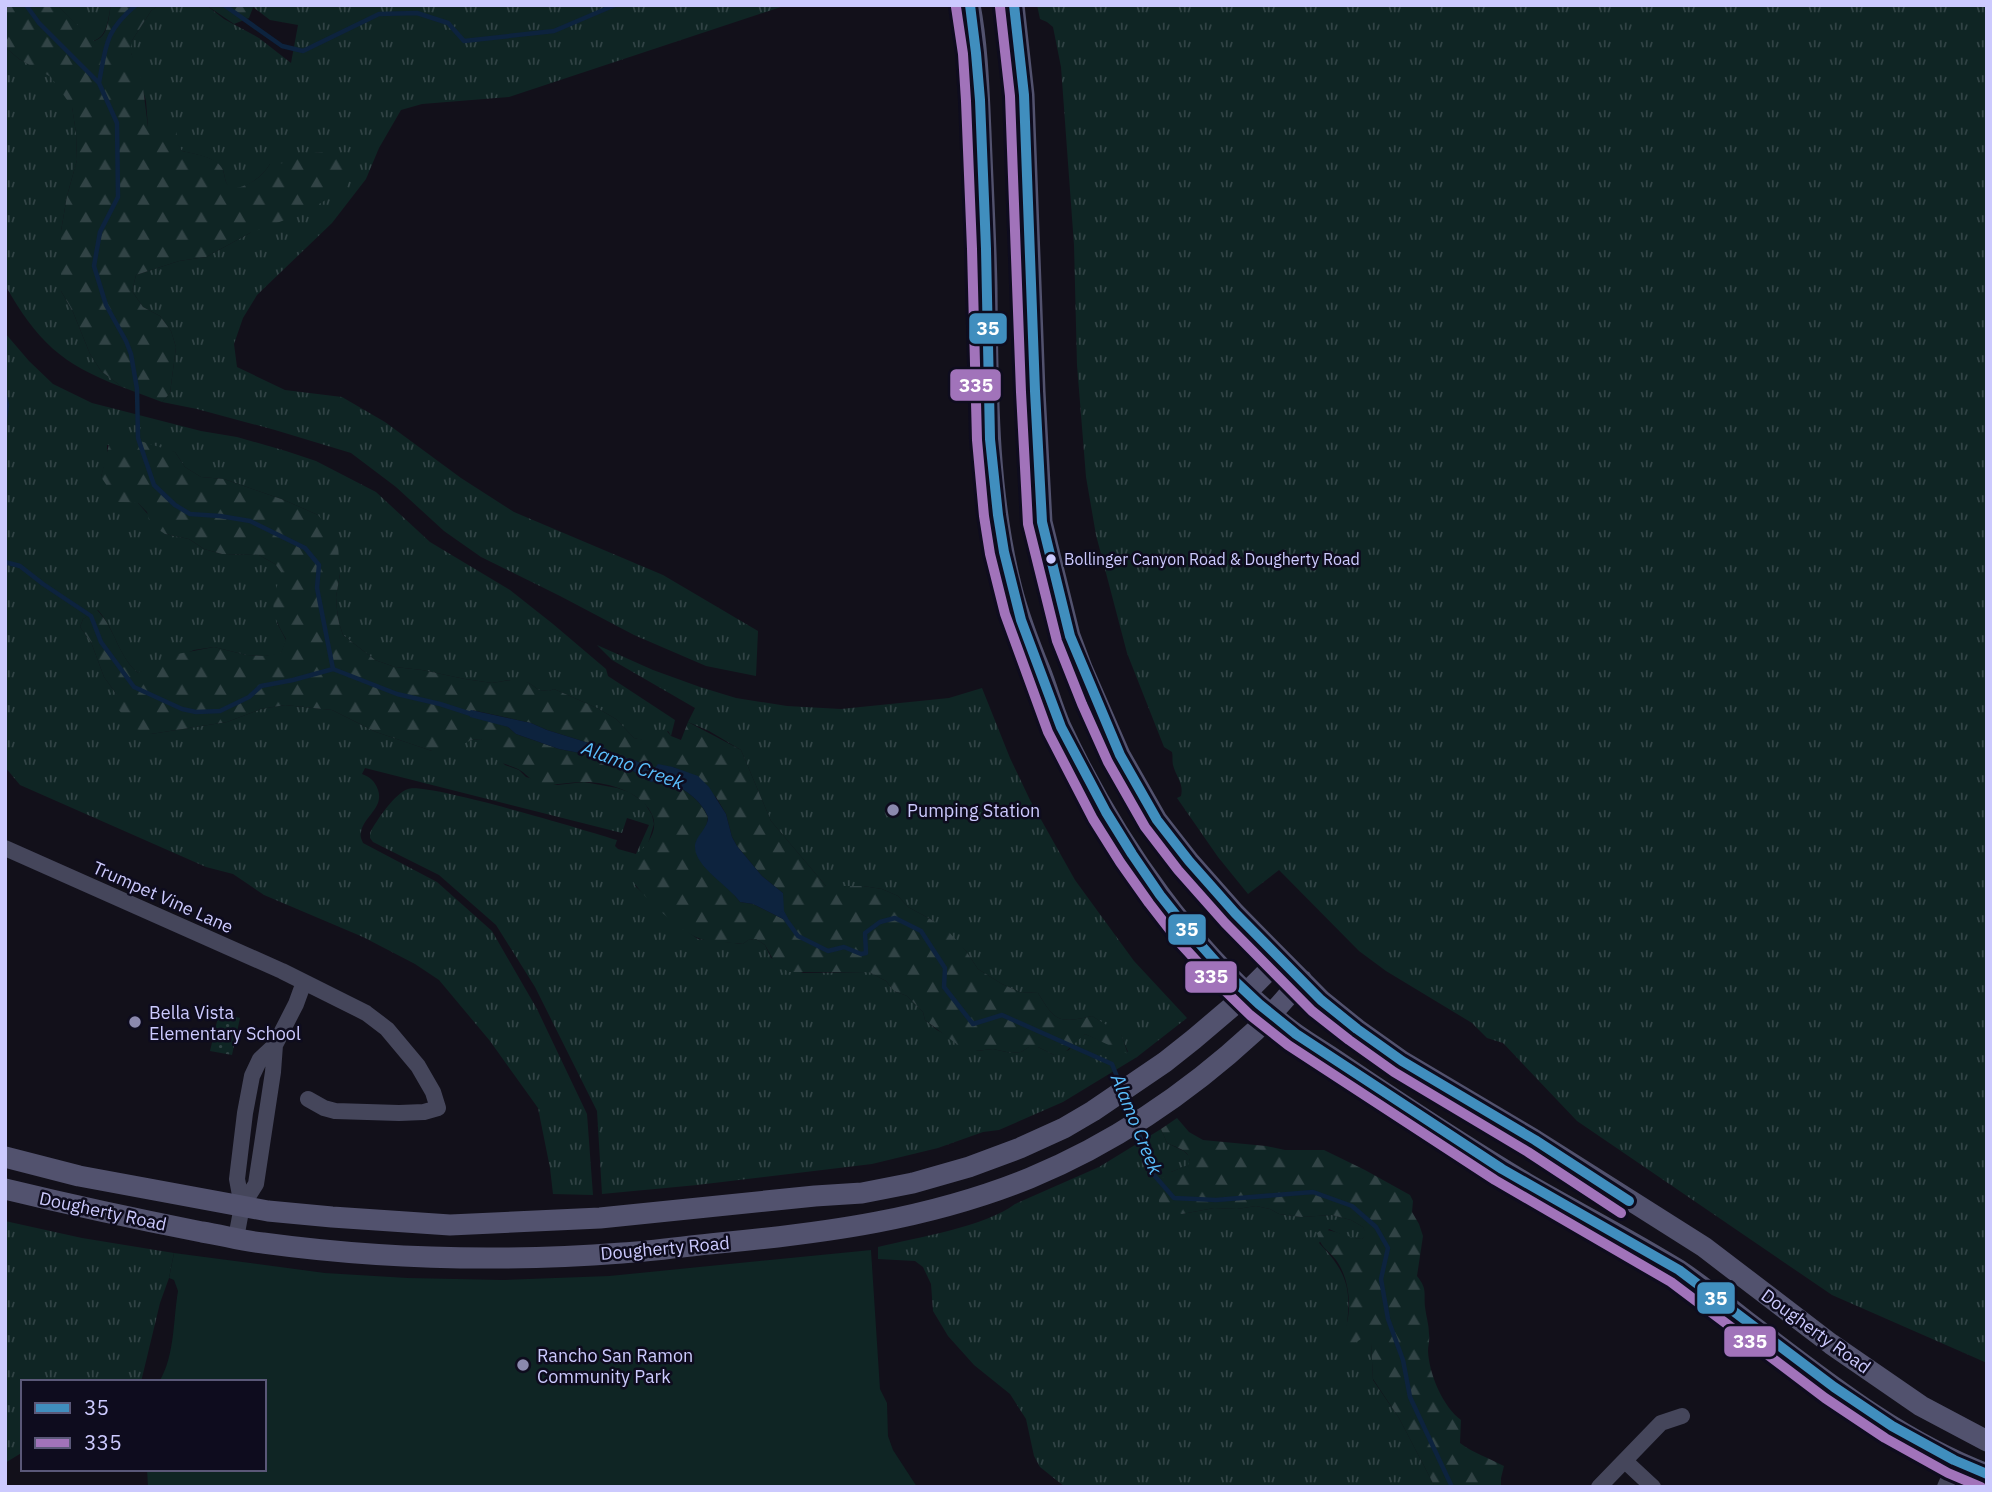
<svg xmlns="http://www.w3.org/2000/svg" width="1992" height="1492" font-family="'IBM Plex Sans',sans-serif">
  <style>
    .grass { fill: url(#grass-tufts) }
    .forest { fill: url(#forest-firs); fill-rule: evenodd }
    .park { fill: url(#park-dots) }
    .pitch { fill: #0f2524 }
    .water { fill: #0d233e }
    .lines { fill: none; stroke-linecap: round; stroke-linejoin: round }
    .stream { stroke: #0d233e; stroke-width: 4.5 }
    .street { stroke: #45465b; stroke-width: 16 }
    .secondary { stroke: #52526e; stroke-width: 21 }
    .bus-1-casing { stroke: #0e0c1e; stroke-width: 16 }
    .bus-2-casing { stroke: #0e0c1e; stroke-width: 16 }
    .bus-1 { stroke: #408ebe; stroke-width: 10 }
    .bus-2 { stroke: #a173ba; stroke-width: 10 }
    .bus-dot { fill: #cccafe; stroke: #0e0c1e; stroke-width: 2.5 }
    .poi-dot { fill: #8b89ae; stroke: #0e0c1e; stroke-width: 2.5 }
    .labels { text-anchor: middle; dominant-baseline: central; stroke-width: 5; stroke-linejoin: round; paint-order: stroke }
    .bus-label { font-size: 16px; fill: #cccafe; stroke: #0e0c1e; text-anchor: start }
    .poi-label { font-size: 18px; fill: #cccafe; stroke: #0e0c1e; text-anchor: start }
    .street-label { font-size: 18px; fill: #cccafe; stroke: #0e0c1e }
    .water-label { font-size: 19px; font-style: italic; fill: #5abefc; stroke: #0e0c1e }
    .line-badge { stroke: #0e0c1e; stroke-width: 2.5 }
    .badge-label { font-size: 19px; text-anchor: middle; font-weight: bold; fill: #fff }
  </style>
  <defs>
    <pattern id="grass-tufts" width="24" height="20" patternUnits="userSpaceOnUse" patternTransform="scale(1.75)"><rect width="24" height="20" fill="#0f2524"/><path d="M3 7l-1-3M5 7V3M7 7l1-3M15 17l-1-3M17 17v-4M19 17l1-3" fill="none" stroke="#314345"/></pattern>
    <pattern id="forest-firs" width="22" height="20" patternUnits="userSpaceOnUse" patternTransform="scale(1.75)"><rect width="22" height="20" fill="#0f2524"/><path d="M5 1l3.5 6h-7zM16 11l3.5 6h-7z" fill="#314345"/></pattern>
    <pattern id="park-dots" width="8" height="8" patternUnits="userSpaceOnUse" patternTransform="scale(1.75)"><rect width="8" height="8" fill="#0f2524"/><path d="M2 2h.1M6 6h.1" fill="none" stroke="#314345" stroke-width="1.8" stroke-linecap="round"/></pattern>
  </defs>
  <rect width="100%" height="100%" fill="#12101a"/>
  <path class="grass" d="M 57,5 L 111,5 C 108,18 108,37 93,41 Z
    M 159,5 L 206,5 L 224,19 L 259,38 L 291,63 L 298,25 L 270,20 L 253,7 L 254,5 L 787,5 L 509,97 L 422,104 L 401,110 L 379,148 L 366,179 L 332,223 L 257,295 L 243,318 L 234,344 L 237,367 L 285,390 L 342,397 L 385,422 L 461,478 L 514,512 L 663,575 L 758,631 L 756,676 L 706,666 L 634,635 L 560,596 L 481,557 L 444,531 L 396,487 L 351,453 L 275,430 L 197,409 L 162,402 L 170,393 L 176,347 L 171,331 L 160,316 L 143,307 L 132,291 L 136,275 L 179,261 L 206,257 L 250,233 L 319,152 L 282,165 L 270,164 C 260,179 249,186 232,190 C 224,183 226,179 223,170 C 217,157 194,154 182,151 C 175,139 162,127 148,127 L 146,101 L 131,53 L 131,42 L 151,11 Z
    M 1037,5 L 1987,5 L 1987,1363 L 1832,1295 L 1577,1121 L 1503,1043 L 1487,1038 L 1472,1023 L 1386,971 L 1359,951 L 1279,870 L 1248,894 L 1218,857 L 1177,798 L 1181,796 C 1184,783 1176,777 1173,765 C 1172,760 1173,756 1172,752 L 1164,747 L 1127,653 L 1096,535 L 1086,477 L 1077,365 L 1074,245 L 1061,67 L 1053,27 L 1047,22 L 1040,19 Z
    M 5,47 L 19,59 L 51,76 L 72,106 L 76,133 L 77,160 L 67,196 L 61,231 L 61,291 L 73,312 L 90,354 L 101,371 L 122,387 C 61,364 37,341 5,285 Z
    M 5,333 L 29,361 L 53,384 L 92,403 L 201,431 L 237,437 L 286,451 L 316,461 L 376,492 L 430,542 L 510,590 L 553,624 L 606,669 L 608,676 L 675,720 L 671,736 L 668,731 L 651,742 L 634,738 L 616,719 L 597,708 L 554,689 L 549,691 L 539,690 L 529,683 L 509,680 L 492,683 L 465,679 L 422,670 L 395,667 L 375,660 L 343,635 L 339,623 L 337,610 L 336,597 L 340,574 L 318,515 L 284,500 L 224,479 L 201,477 L 185,467 L 175,452 L 107,445 L 107,456 L 101,477 L 138,503 L 165,534 L 189,539 L 204,549 L 222,554 L 259,555 L 275,564 L 282,572 L 279,581 L 277,623 L 286,640 L 281,654 L 264,656 L 246,655 L 214,647 L 194,650 L 138,673 C 118,656 115,629 98,610 L 83,619 L 80,627 L 91,642 L 104,677 L 117,695 L 151,734 L 227,722 L 261,709 L 285,705 L 332,710 L 376,732 L 432,751 L 471,740 L 481,739 L 505,765 L 519,770 L 526,777 L 557,785 L 584,782 L 617,788 L 629,792 L 644,802 L 652,815 L 654,824 L 635,886 L 678,925 L 698,939 L 743,944 L 748,940 L 756,939 L 765,945 L 771,958 L 803,973 L 869,972 L 886,981 L 894,991 L 907,996 L 923,1012 L 925,1020 L 937,1030 L 976,1051 L 993,1049 L 1011,1053 L 1021,1052 L 1029,1047 L 1038,1047 L 1054,1055 L 1069,1050 L 1076,1040 L 1085,1034 L 1128,1052 L 1121,1035 L 1092,1016 C 1058,1024 1055,1021 1038,993 L 1020,992 L 1002,984 L 978,969 L 966,951 L 932,920 L 908,907 L 898,896 L 882,889 L 863,886 L 826,886 L 771,821 L 741,750 L 709,731 L 688,722 L 695,708 L 612,660 L 597,645 L 653,670 L 700,687 L 736,698 L 787,706 L 841,709 L 949,698 L 982,688 L 1010,758 L 1030,800 L 1075,880 L 1134,961 L 1187,1018 L 1137,1057 L 1063,1102 L 999,1130 L 983,1132 L 938,1148 L 872,1164 L 697,1185 L 602,1194 L 597,1111 L 535,987 L 496,925 L 439,875 L 373,842 L 370,838 L 370,833 C 376,821 395,793 408,789 C 426,782 588,831 617,840 L 615,846 L 618,849 L 636,854 L 649,825 L 627,818 L 622,833 L 365,768 L 362,774 C 370,777 375,781 378,790 C 384,808 364,816 361,832 C 360,837 361,838 363,843 L 437,882 L 492,931 L 537,1009 L 587,1114 L 593,1195 L 553,1194 L 550,1168 L 538,1108 L 490,1041 L 439,980 L 415,964 L 363,937 L 264,895 L 233,874 L 206,867 L 20,785 L 5,767 Z
    M 1161,1129 L 1167,1143 L 1184,1151 L 1189,1156 L 1189,1165 L 1171,1172 L 1182,1214 L 1214,1208 L 1237,1209 L 1256,1206 L 1270,1209 L 1279,1214 L 1301,1217 L 1332,1215 L 1351,1220 L 1363,1227 L 1367,1234 L 1362,1239 L 1349,1238 L 1329,1229 L 1319,1243 C 1348,1273 1352,1290 1346,1331 L 1371,1342 L 1373,1380 L 1399,1418 L 1435,1487 L 1065,1487 L 1040,1467 L 1034,1456 L 1026,1419 L 1010,1394 L 974,1365 L 948,1336 L 933,1311 L 931,1284 L 923,1267 L 915,1261 L 878,1259 L 878,1247 C 915,1238 987,1226 1015,1204 L 1099,1167 Z
    M 5,1221 L 82,1238 L 174,1253 L 169,1278 L 160,1303 L 141,1382 L 23,1382 L 23,1452 L 5,1463 Z"/>
  <path class="forest" d="M 5,5 L 57,5 L 94,41 C 109,37 108,18 111,5 L 159,5 L 151,11 L 131,42 L 131,53 L 142,80 L 148,127 L 169,123 L 177,132 L 177,142 L 182,151 C 194,154 217,156 223,170 C 226,179 224,183 232,189 C 249,186 260,179 270,164 C 305,166 324,130 349,174 L 347,187 L 306,212 L 250,233 L 206,257 L 179,261 L 136,275 L 132,291 L 143,307 L 160,316 L 171,331 L 176,347 L 170,393 L 162,402 L 122,387 L 101,371 L 90,354 L 73,312 L 61,291 L 61,231 L 67,196 L 77,160 L 76,133 L 72,107 L 51,77 L 19,59 L 5,47 Z
    M 206,5 L 254,5 L 249,18 L 234,24 Z
    M 112,432 L 175,452 L 185,467 L 201,477 L 224,479 L 284,500 L 318,515 L 331,530 L 338,545 L 340,574 L 336,597 L 337,610 L 339,623 L 343,635 L 375,660 L 395,667 L 422,670 L 465,679 L 492,683 L 517,679 L 529,683 L 539,690 L 549,691 L 554,689 L 597,708 L 616,719 L 634,738 L 651,741 L 665,729 L 671,736 L 681,740 L 688,722 L 741,750 L 771,821 L 826,886 L 863,886 L 882,889 L 898,896 L 908,907 L 932,920 L 948,931 L 966,951 L 978,969 L 1002,984 L 1020,992 L 1038,993 C 1055,1021 1058,1024 1092,1016 L 1121,1034 L 1128,1054 L 1085,1034 L 1063,1054 L 1054,1055 L 1038,1047 L 1029,1047 L 1021,1052 L 1011,1053 L 993,1049 L 967,1052 L 925,1020 L 923,1012 L 907,996 L 894,991 L 886,981 L 869,972 L 789,972 L 776,965 L 765,945 L 756,939 L 748,940 L 743,944 C 730,942 709,943 698,938 C 680,931 640,895 631,878 L 636,854 C 647,847 658,831 653,817 C 644,792 608,782 584,782 C 569,781 555,787 540,783 C 530,781 526,773 518,769 C 510,765 500,764 493,757 C 488,752 485,745 481,739 L 471,740 L 449,752 L 432,751 L 376,732 L 332,710 L 285,705 L 261,709 L 227,722 L 151,734 L 136,729 L 116,707 L 117,695 L 104,677 L 91,642 L 80,627 L 83,619 L 97,610 C 115,628 118,656 138,673 L 172,655 L 214,647 L 246,655 L 264,656 L 281,653 L 286,639 C 268,608 272,605 281,572 L 275,564 L 259,555 L 222,554 L 204,549 L 189,539 L 165,534 L 150,524 L 147,512 L 138,503 L 118,502 L 101,477 ZM 472,710 L 531,723 L 547,730 L 605,748 L 613,755 L 634,760 L 655,769 L 673,767 L 685,772 L 716,797 L 726,814 L 732,837 L 737,846 L 762,876 L 783,893 L 783,919 L 753,904 L 740,902 C 724,879 699,873 696,842 L 706,828 L 708,817 C 701,799 683,789 666,779 L 651,782 L 628,768 L 605,758 L 559,749 L 516,734 L 508,727 L 493,722 Z
    M 1177,1118 L 1189,1132 L 1203,1140 L 1266,1146 L 1285,1150 L 1324,1150 L 1365,1170 L 1410,1195 L 1413,1201 L 1412,1212 L 1419,1224 L 1423,1236 L 1417,1276 C 1427,1289 1424,1291 1425,1307 C 1426,1316 1429,1325 1429,1334 C 1430,1340 1428,1346 1428,1351 C 1429,1374 1443,1407 1461,1420 L 1460,1443 C 1473,1453 1489,1458 1504,1466 L 1501,1478 L 1501,1487 L 1435,1487 L 1399,1418 L 1373,1379 L 1371,1343 L 1361,1339 L 1349,1347 L 1340,1339 C 1354,1319 1351,1280 1336,1260 C 1327,1249 1320,1247 1317,1233 L 1321,1230 C 1335,1229 1347,1238 1362,1239 L 1366,1234 L 1363,1227 L 1351,1220 L 1332,1215 L 1301,1217 L 1279,1214 L 1270,1209 L 1256,1206 L 1237,1209 L 1214,1208 L 1182,1214 L 1163,1208 L 1159,1202 L 1158,1181 L 1171,1172 L 1188,1165 C 1194,1151 1177,1148 1167,1143 L 1161,1129 Z"/>
  <path class="park" d="M 219,1013 L 240,1018 L 232,1055 L 210,1051 Z"/>
  <path class="pitch" d="M 871,1250 L 880,1389 L 887,1403 L 888,1436 L 893,1450 L 917,1487 L 148,1487 L 147,1469 L 264,1469 L 264,1382 L 159,1382 C 175,1356 173,1320 178,1291 L 174,1280 L 169,1278 L 174,1253 L 325,1273 L 408,1278 L 504,1280 L 609,1276 Z"/>
  <path class="water" d="M 471,710 L 531,723 L 547,730 L 605,748 L 613,755 L 634,760 L 654,769 L 658,764 L 673,767 L 698,776 L 709,787 L 726,814 L 732,837 L 737,846 L 762,876 L 783,893 L 784,911 L 788,918 L 783,919 L 753,904 L 740,902 C 729,886 695,867 695,847 C 695,836 708,829 708,817 C 701,799 683,789 666,779 L 651,782 L 628,768 L 605,758 L 559,749 L 516,734 L 508,727 L 470,717 L 468,713 Z"/>
  <g class="lines">
    <path class="stream" d="M 26,5 L 39,23 L 99,83 L 117,123 L 118,197 L 100,232 L 94,266 L 106,305 L 126,341 L 131,354 L 137,389 L 138,438 L 154,485 L 175,505 L 190,514 L 220,516 L 250,521 L 305,548 L 319,565 L 317,588 L 333,669 L 397,694 L 440,704 L 471,714
      M 224,5 L 282,46 L 303,51 L 379,14 L 417,13 L 448,23 L 464,41 L 554,31 L 615,5
      M 99,83 C 106,45 105,31 136,5
      M 5,396 L 7,405 L 5,420
      M 5,562 L 20,566 L 43,584 L 91,616 L 101,642 L 134,687 L 182,709 L 196,712 L 220,711 L 249,697 L 261,686 L 293,680 L 333,669
      M 782,914 L 798,936 L 828,951 L 844,947 L 861,954 L 866,953 L 865,933 L 880,922 L 895,918 L 921,931 L 945,968 L 944,987 L 973,1024 L 1002,1015 L 1112,1064 L 1120,1084
      M 1125,1098 L 1132,1116
      M 1137,1128 L 1154,1175 L 1174,1198 L 1216,1200 L 1313,1192 L 1352,1206 L 1376,1227 L 1388,1248 L 1381,1279 L 1388,1319 L 1403,1360 L 1410,1397 L 1452,1487"/>
    <path class="street" d="M 5,848 L 282,971 L 366,1013 L 387,1029 L 418,1066 L 433,1092 L 438,1108 L 424,1112 L 399,1113 L 335,1111 L 324,1108 L 308,1099
      M 242,1206 L 256,1184 L 273,1072 L 275,1045
      M 236,1238 L 242,1206 L 237,1179 L 245,1113 L 252,1076 L 260,1059 L 275,1045 L 296,1004 L 304,982
      M 1625,1461 L 1653,1487
      M 1599,1487 L 1661,1423 L 1682,1416
      M 1945,1487 L 1956,1462"/>
    <path class="secondary" d="M 970,5 C 978,47 979,90 981,132 C 983,184 986,236 987,288 C 988,388 987,491 1012,589 C 1019,617 1030,645 1041,672 C 1048,690 1053,709 1061,727 C 1113,839 1196,961 1296,1034 C 1310,1044 1324,1052 1337,1061 C 1399,1103 1462,1145 1526,1183 C 1576,1212 1629,1239 1679,1270 C 1703,1286 1726,1305 1749,1323 C 1824,1380 1898,1440 1987,1474
      M 1014,5 L 1024,95 L 1035,391 L 1042,522 L 1070,636 L 1082,668 L 1120,755 L 1157,820 L 1189,861 L 1235,913 L 1321,1000 L 1357,1029 L 1402,1061 L 1535,1140 L 1704,1247 L 1831,1344 L 1921,1406 L 1987,1441
      M 5,1157 L 79,1176 L 268,1211 L 332,1217 L 450,1225 L 600,1218 L 815,1196 L 862,1193 L 913,1183 L 969,1167 L 1020,1148 L 1064,1128 L 1093,1111 L 1165,1062 L 1194,1039 L 1234,1005 L 1280,959
      M 5,1189 C 71,1205 136,1219 202,1232 C 222,1235 242,1241 263,1243 C 381,1259 504,1262 622,1253 C 655,1251 687,1246 719,1243 C 826,1233 929,1219 1030,1178 C 1112,1144 1189,1092 1255,1031 C 1271,1016 1286,997 1302,980"/>
    <defs>
      <path id="bus-1" d="M 970,5 L 976,53 L 980,100 L 986,249 L 990,439 L 998,515 L 1004,552 L 1021,620 L 1061,727 L 1106,812 L 1132,854 L 1160,895 L 1191,934 L 1224,971 L 1259,1004 L 1296,1034 L 1502,1169 L 1679,1270 L 1834,1387 L 1892,1426 L 1954,1460 L 1987,1474
        M 1014,5 L 1024,95 L 1035,391 L 1042,522 L 1070,636 L 1120,755 L 1157,820 L 1189,861 L 1235,913 L 1321,1000 L 1357,1029 L 1402,1061 L 1535,1140 L 1629,1201"/>
      <path id="bus-2" d="M 956,7 L 963,54 L 966,101 L 972,249 L 977,440 L 984,516 L 990,554 L 1005,614 L 1048,732 L 1093,819 L 1120,862 L 1149,903 L 1180,943 L 1214,980 L 1250,1015 L 1288,1045 L 1495,1180 L 1671,1282 L 1825,1398 L 1885,1438 L 1948,1473 L 1981,1487
        M 1000,7 L 1010,96 L 1021,392 L 1028,524 L 1057,641 L 1082,704 L 1108,762 L 1145,827 L 1178,870 L 1225,923 L 1312,1011 L 1349,1040 L 1394,1072 L 1528,1152 L 1621,1213"/>
    </defs>
    <use href="#bus-1" class="bus-1-casing"/>
    <use href="#bus-2" class="bus-2-casing"/>
    <use href="#bus-1" class="bus-1"/>
    <use href="#bus-2" class="bus-2"/>
  </g>
  <circle class="bus-dot" cx="1051" cy="559" r="6"/>
  <g class="poi-dot">
    <circle cx="893" cy="810" r="7"/>
    <circle cx="135" cy="1022" r="7"/>
    <circle cx="523" cy="1365" r="7"/>
  </g>
  <g class="labels">
    <g class="bus-label">
      <text x="1064" y="559">Bollinger Canyon Road &amp; Dougherty Road</text>
    </g>
    <g class="poi-label">
      <text x="907" y="810">Pumping Station</text>
      <text x="149" y="1012">Bella Vista<tspan x="149" dy="21">Elementary School</tspan></text>
      <text x="537" y="1355">Rancho San Ramon<tspan x="537" dy="21">Community Park</tspan></text>
    </g>
    <g class="street-label">
      <text transform="translate(163 897) rotate(24)">Trumpet Vine Lane</text>
      <text transform="translate(103 1211) rotate(12)">Dougherty Road</text>
      <text transform="translate(665 1248) rotate(-5)">Dougherty Road</text>
      <text transform="translate(1816 1331) rotate(36)">Dougherty Road</text>
    </g>
    <g class="water-label">
      <text transform="translate(633 765) rotate(20)">Alamo Creek</text>
      <text transform="translate(1137 1124) rotate(68)">Alamo Creek</text>
    </g>
  </g>
  <g class="line-badge">
    <rect x="968" y="312" width="40" height="33" rx="7" fill="#408ebe"/>
    <rect x="949" y="368" width="53" height="34" rx="7" fill="#a173ba"/>
    <rect x="1167" y="913" width="40" height="33" rx="7" fill="#408ebe"/>
    <rect x="1184" y="960" width="54" height="34" rx="7" fill="#a173ba"/>
    <rect x="1696" y="1281" width="40" height="34" rx="7" fill="#408ebe"/>
    <rect x="1723" y="1325" width="54" height="33" rx="7" fill="#a173ba"/>
  </g>
  <g class="badge-label">
    <text x="988" y="335">35</text>
    <text x="976" y="392">335</text>
    <text x="1187" y="936">35</text>
    <text x="1211" y="983">335</text>
    <text x="1716" y="1305">35</text>
    <text x="1750" y="1348">335</text>
  </g>
  <rect width="1992" height="1492" fill="none" stroke="#cccafe" stroke-width="14"/>
  <rect x="21" y="1380" width="245" height="91" fill="#0e0c1e" stroke="#5a5878" stroke-width="2"/>
  <rect x="35" y="1403" width="35" height="10" fill="#408ebe" stroke="#5a5878" stroke-width="2"/>
  <text x="84" y="1415" font-size="21" fill="#cccafe">35</text>
  <rect x="35" y="1438" width="35" height="10" fill="#a173ba" stroke="#5a5878" stroke-width="2"/>
  <text x="84" y="1450" font-size="21" fill="#cccafe">335</text>
</svg>
